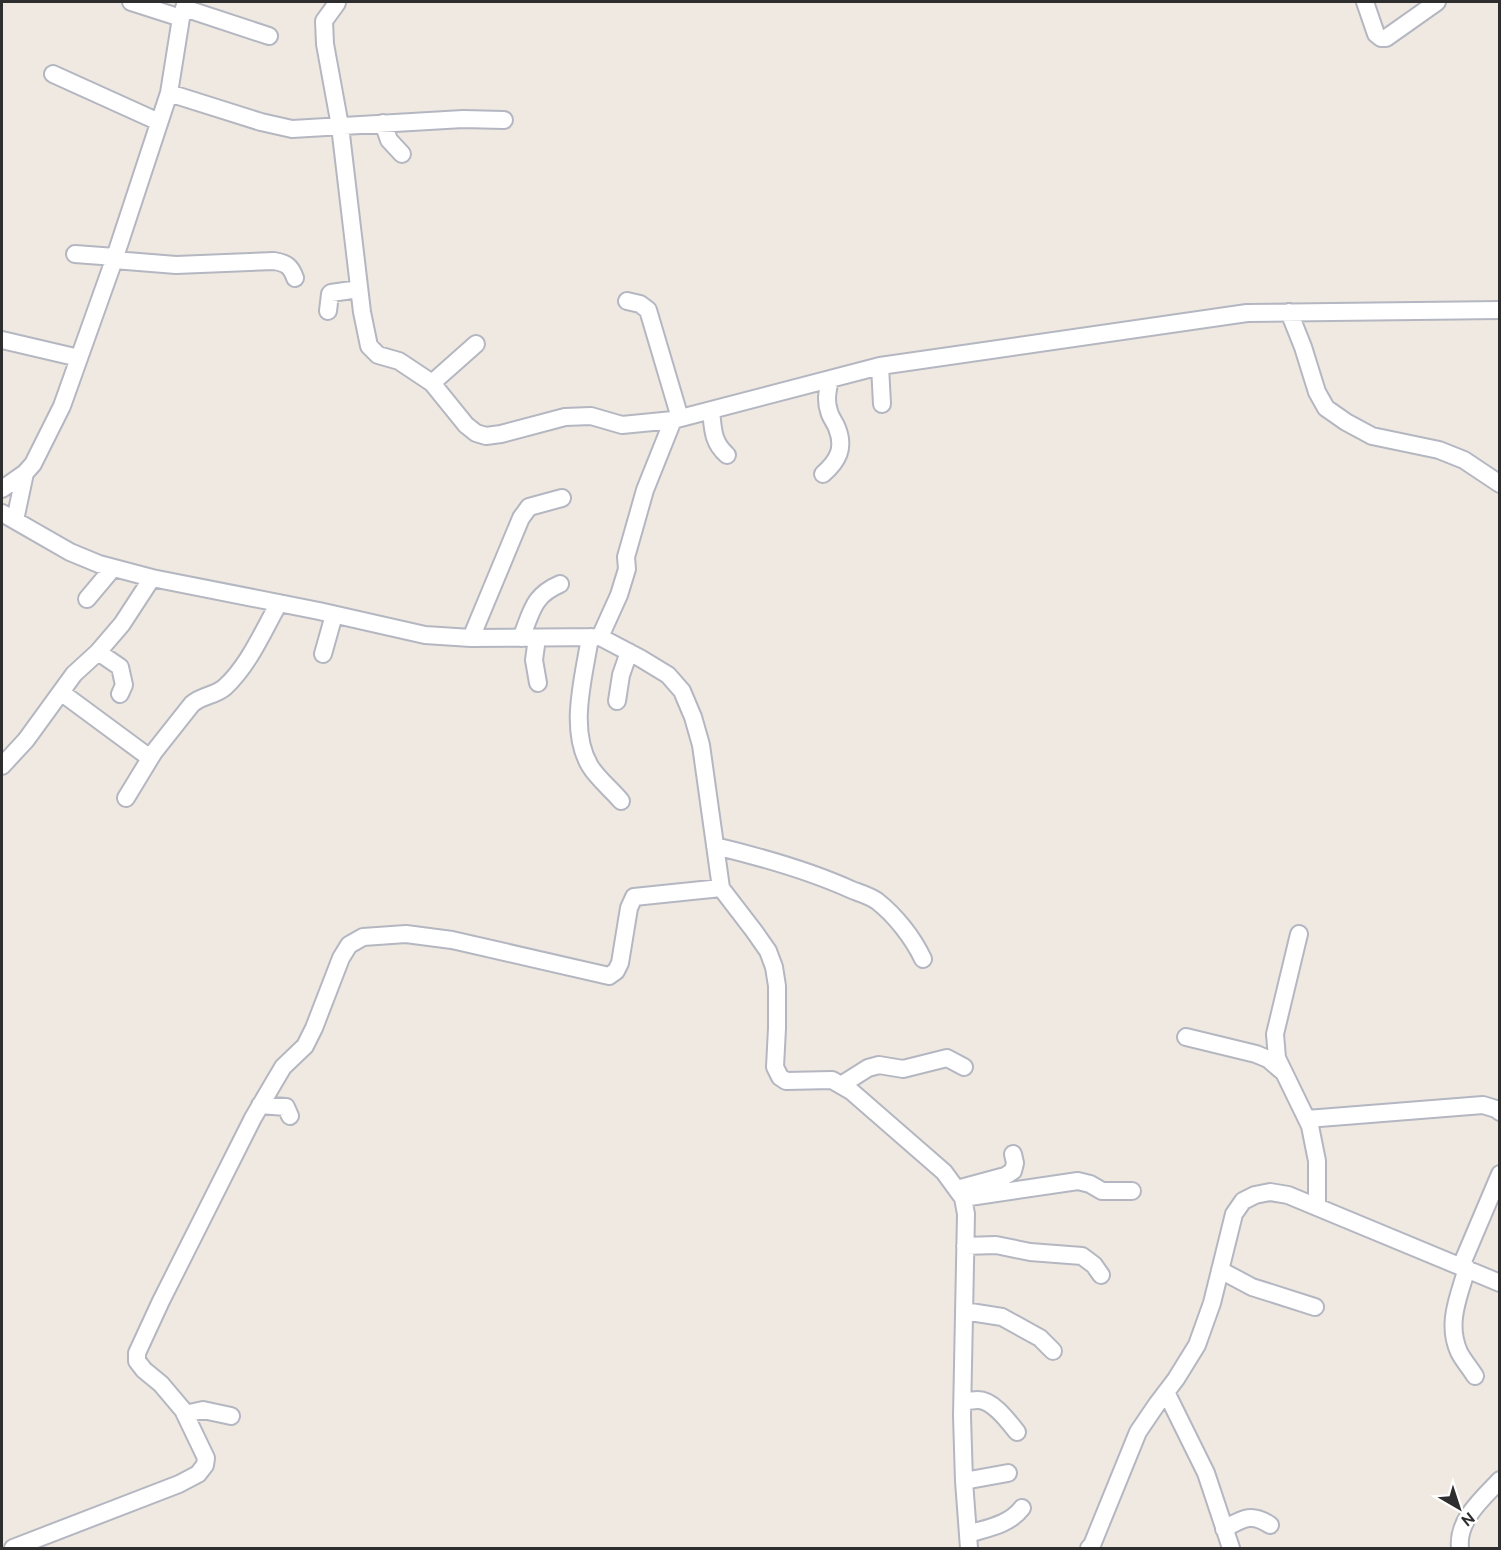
<svg xmlns="http://www.w3.org/2000/svg" width="1501" height="1550" font-family="Ubuntu,sans-serif">
  <style>
    .lines { fill: none; stroke-linecap: round; stroke-linejoin: round }
    .minor-casing { stroke: #b4b7c1; stroke-width: 20 }
    .minor { stroke: #fff; stroke-width: 16 }
  </style>
  <rect width="100%" height="100%" fill="#efe9e1"/>
  <g class="lines">
    <defs>
      <path id="minor" d="M 131,2 L 181,18
        M 1365,2 L 1376,34 L 1381,38 L 1386,38 L 1437,2
        M 337,3 L 324,21 L 325,44 L 340,126 L 362,312 L 369,346 L 378,355 L 399,361 L 432,383 L 466,425 L 476,433 L 486,436 L 501,434 L 565,417 L 591,416 L 622,425 L 673,420 L 880,366 L 1247,313 L 1500,310
        M 184,8 L 269,36
        M 53,74 L 159,122
        M 169,93 L 261,122 L 292,129 L 463,119 L 504,120
        M 383,123 L 389,140 L 402,154
        M 75,254 L 115,257
        M 114,260 L 176,265 L 274,261 C 286,263 291,266 295,278
        M 627,301 L 640,304 L 648,310 L 680,418
        M 328,311 L 330,294 L 331,293 L 359,289
        M 1289,312 L 1303,347 L 1317,392 L 1326,408 L 1346,422 L 1372,436 L 1439,450 L 1464,460 L 1500,484
        M 2,340 L 79,358
        M 880,366 L 882,404
        M 432,383 L 476,344
        M 711,410 C 713,428 712,442 727,455
        M 823,474 C 838,461 845,448 837,428 C 835,422 830,417 829,411 C 825,400 828,389 830,379
        M 2,489 L 25,473 L 33,464 L 62,406 L 114,260 L 169,93 L 181,18 L 186,2
        M 2,513 L 70,552 L 99,564 L 152,578 L 319,611 L 425,635 L 471,638 L 600,637 L 640,658 L 668,675 L 682,691 L 693,717 L 701,745 L 721,888 L 754,931 L 768,951 L 774,967 L 777,986 L 777,1028 L 775,1067 L 780,1077 L 786,1081 L 832,1080 L 851,1091 L 944,1172 L 963,1198 L 966,1214 L 962,1416 L 964,1481 L 969,1548
        M 15,520 L 25,473
        M 87,599 L 113,568
        M 590,637 C 584,677 568,729 590,766 C 597,778 612,790 621,801
        M 600,637 L 619,595 L 627,569 L 626,557 L 645,490 L 673,420
        M 471,638 L 521,518 L 529,507 L 562,498
        M 521,638 C 532,612 532,596 560,584
        M 537,638 L 534,660 L 538,683
        M 98,652 L 120,667 L 124,685 L 120,694
        M 323,654 L 334,615
        M 62,693 L 150,758
        M 617,701 L 621,675 L 629,652
        M 2,766 L 26,740 L 74,674 L 98,652 L 122,624 L 152,578
        M 126,798 L 154,752 L 192,704 C 202,695 215,696 225,687 C 249,665 263,631 279,603
        M 715,846 C 761,857 808,870 852,890 C 860,893 870,896 877,901 C 896,916 913,938 923,959
        M 1299,934 L 1275,1034 L 1277,1058 L 1310,1126 L 1317,1161 L 1317,1207
        M 1186,1037 L 1256,1054 L 1268,1059 L 1282,1071
        M 841,1085 L 868,1068 L 879,1065 L 903,1069 L 947,1058 L 964,1067
        M 260,1105 L 286,1107 L 290,1116
        M 1307,1119 L 1483,1105 L 1496,1109 L 1500,1112
        M 957,1189 L 1005,1176 L 1013,1171 L 1015,1163 L 1013,1154
        M 963,1198 L 1078,1181 L 1090,1184 L 1102,1191 L 1132,1191
        M 965,1246 L 996,1245 L 1030,1252 L 1082,1256 L 1094,1265 L 1101,1275
        M 1461,1266 L 1500,1174
        M 1467,1268 C 1459,1296 1446,1323 1459,1352 C 1463,1360 1470,1368 1475,1376
        M 1220,1270 L 1252,1287 L 1315,1307
        M 964,1311 L 1002,1317 L 1040,1338 L 1053,1351
        M 1166,1392 L 1206,1473 L 1231,1548
        M 963,1402 C 968,1401 973,1400 978,1400 C 993,1400 1008,1421 1017,1432
        M 185,1414 L 203,1410 L 231,1416
        M 964,1481 L 1008,1473
        M 1224,1529 C 1242,1519 1251,1512 1270,1525
        M 968,1534 C 987,1528 1009,1525 1022,1508
        M 13,1548 L 179,1484 L 198,1474 L 205,1465 L 206,1458 L 183,1410 L 161,1384 L 144,1370 L 137,1361 L 137,1353 L 161,1301 L 253,1118 L 283,1067 L 305,1046 L 314,1028 L 341,958 L 349,945 L 363,937 L 406,934 L 452,940 L 609,976 L 616,971 L 620,963 L 629,908 L 634,897 L 721,888
        M 1089,1548 L 1092,1545 L 1138,1432 L 1157,1404 L 1176,1379 L 1197,1345 L 1212,1303 L 1234,1214 L 1243,1201 L 1255,1195 L 1270,1192 L 1288,1195 L 1500,1283
        M 1460,1548 C 1457,1520 1482,1499 1500,1480"/>
    </defs>
    <use href="#minor" class="minor-casing"/>
    <use href="#minor" class="minor"/>
  </g>
  <rect width="1501" height="1550" fill="none" stroke="#2e2e2e" stroke-width="6"/>
  <g transform="translate(1459 1508) rotate(141)" stroke="#ffffff" stroke-width="4.5" paint-order="stroke">
  <path d="M0-4.5L10 22L0 15L-10 22Z" fill="#2e2e2e"/>
  <text y="-9" font-size="16" font-weight="bold" text-anchor="middle" fill="#2e2e2e">N</text>
  </g>
</svg>
